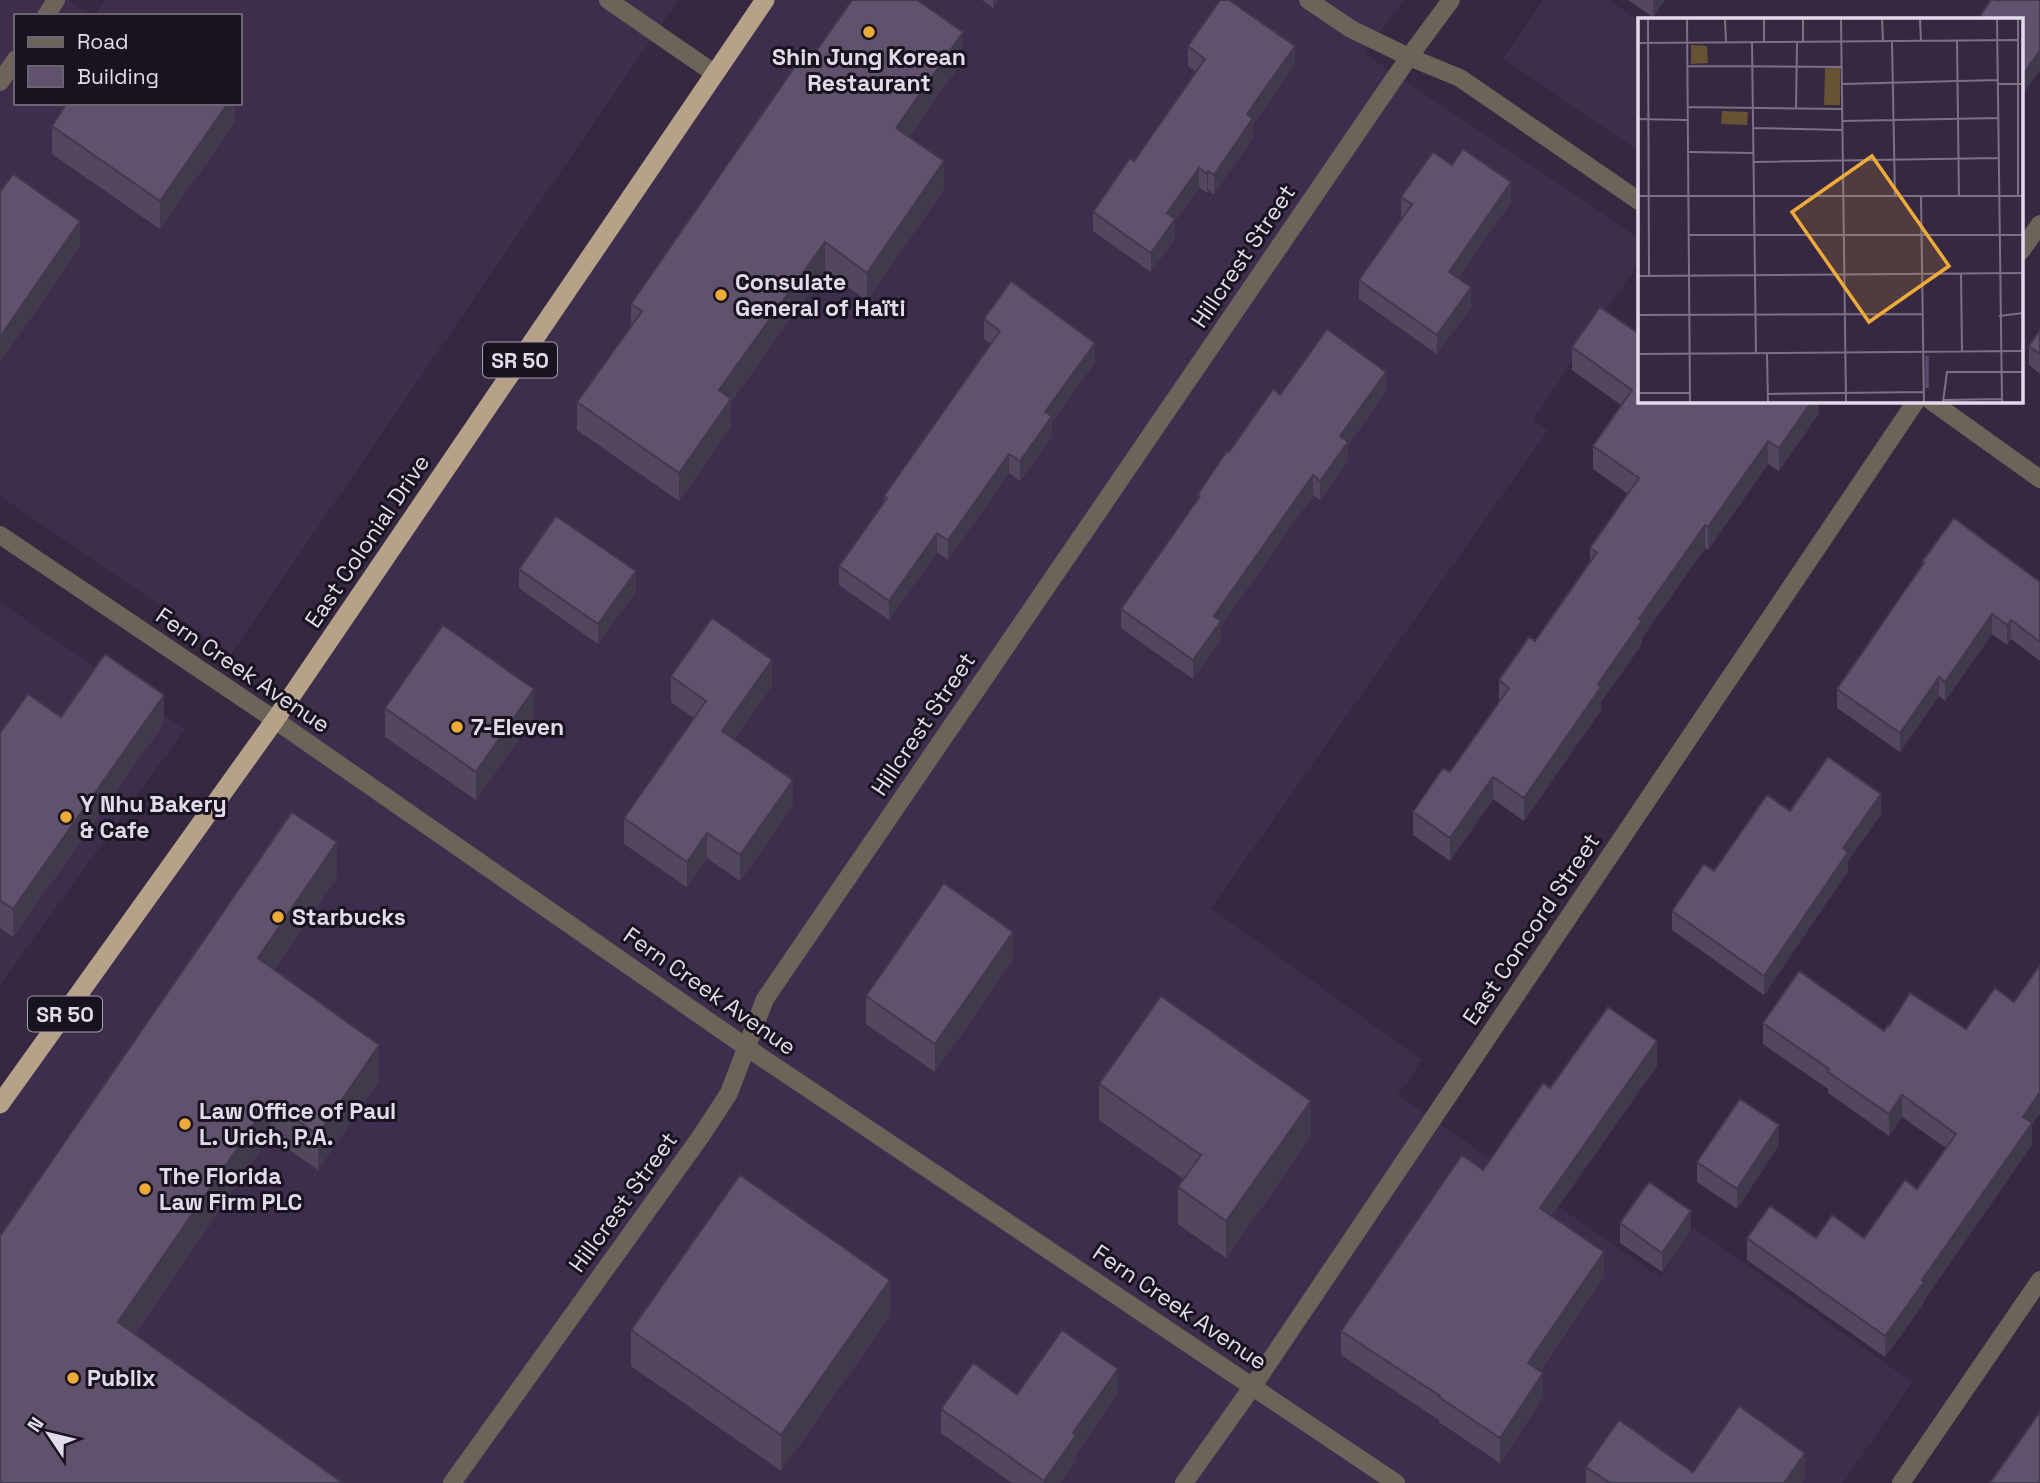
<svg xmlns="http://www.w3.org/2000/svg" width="2040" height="1483" font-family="'Space Grotesk',sans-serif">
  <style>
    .built { fill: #3e2e4d }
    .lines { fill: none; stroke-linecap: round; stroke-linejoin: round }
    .minor { stroke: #6c6458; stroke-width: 18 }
    .tertiary { stroke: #6c6458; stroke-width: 18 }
    .trunk { stroke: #b5a288; stroke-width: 19 }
    .wall { fill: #53475e }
    .shaded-wall { fill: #43394c }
    .building { fill: #60526d; stroke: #43394c; stroke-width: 2 }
    .poi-dot { fill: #ebaa39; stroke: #19131f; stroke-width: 2.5 }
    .labels { text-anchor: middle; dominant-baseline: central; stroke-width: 6; stroke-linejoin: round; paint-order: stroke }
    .shield { fill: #19131f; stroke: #a69fae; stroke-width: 2 }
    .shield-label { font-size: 21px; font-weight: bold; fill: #e3dbeb }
    .poi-label { font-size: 23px; font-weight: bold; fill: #e3dbeb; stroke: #19131f; text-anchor: start }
    .street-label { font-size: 23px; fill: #e3dbeb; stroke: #19131f }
    .inset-river { fill: none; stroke: #5d4870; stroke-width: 3.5 }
    .inset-road { fill: none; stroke: #7b7084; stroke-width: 2 }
    .view { fill: #ebaa39; fill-opacity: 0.15; stroke: #ebaa39; stroke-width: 3.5 }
    .inset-edge { fill: none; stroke: #e3dbeb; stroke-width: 3.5 }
  </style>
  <rect width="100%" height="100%" fill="#352840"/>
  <path class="built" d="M 0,0 L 69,0 L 91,16 L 16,16 L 16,103 L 240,103 L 240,16 L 94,16 L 105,0 L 678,0 L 231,654 L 0,496 Z
    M 769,0 L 1404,0 L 1364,53 L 1639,238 L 1639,262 L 1533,420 L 1548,430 L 1211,908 L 1422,1060 L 1398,1095 L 1660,1277 L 1694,1228 L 1912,1382 L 1843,1483 L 0,1483 L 0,1105 Z
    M 1543,0 L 1609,0 L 1639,21 L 1639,151 L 1503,59 Z
    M 0,602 L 185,729 L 0,985 Z"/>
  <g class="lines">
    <path class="minor" d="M 608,0 L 714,73
      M 1308,0 L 1351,29 L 1409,57 L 1460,78 L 1639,201
      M 46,16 L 56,0
      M 0,82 L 16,59
      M 2021,251 L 2040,224
      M 1931,401 L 2040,479
      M 452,1483 L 701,1136 L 729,1093 L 765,999 L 1409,57 L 1451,0
      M 1184,1483 L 1253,1386 L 1916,401
      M 1901,1483 L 2040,1280"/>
    <path class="tertiary" d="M 0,535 L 275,720 L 746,1047 L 1396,1483"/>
    <path class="trunk" d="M 0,1104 L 275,720 L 765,0"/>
  </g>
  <path class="wall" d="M 982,0 L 998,0 L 993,8 Z
    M 1628,0 L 1665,0 L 1653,17 Z
    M 1188,46 L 1295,65 L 1253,124 L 1253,137 L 1214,194 L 1208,190 L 1207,193 L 1199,187 L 1175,221 L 1175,238 L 1151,272 L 1093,231 L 1093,212 L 1134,161 L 1196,72 L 1188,66 Z
    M 963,60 L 909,137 L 944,189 L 867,301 L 825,270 L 731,402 L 731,427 L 679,501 L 577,430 L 577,402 L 631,325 L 631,304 L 805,67 Z
    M 235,103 L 235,122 L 160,229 L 52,154 L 52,126 Z
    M 1452,165 L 1511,202 L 1458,278 L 1471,307 L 1437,354 L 1359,299 L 1359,280 L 1403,217 L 1401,217 L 1401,197 Z
    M 1600,307 L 1639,401 L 1819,401 L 1819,413 L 1779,471 L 1768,464 L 1708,550 L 1705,548 L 1642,638 L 1642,644 L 1601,702 L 1601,710 L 1524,821 L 1493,799 L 1450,861 L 1413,835 L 1413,812 L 1450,772 L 1499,702 L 1499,680 L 1535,641 L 1590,561 L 1590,548 L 1628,494 L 1593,469 L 1593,446 L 1621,405 L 1572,370 L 1572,347 Z
    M 984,319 L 1095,362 L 1052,422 L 1052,436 L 1020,481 L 1009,473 L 948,560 L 937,552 L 889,620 L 839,585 L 839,566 L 884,501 L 884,496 L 991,344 L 984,339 Z
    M 2040,330 L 2040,374 L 2029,365 L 2029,346 Z
    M 1386,391 L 1348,445 L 1348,461 L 1320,500 L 1313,495 L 1221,626 L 1221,640 L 1193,679 L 1121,628 L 1121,609 L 1198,499 L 1198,494 L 1229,452 L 1280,395 Z
    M 1922,562 L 2040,582 L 2040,661 L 2011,639 L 2007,645 L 1992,634 L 1945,701 L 1939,696 L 1900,752 L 1837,708 L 1837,689 L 1922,566 Z
    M 519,569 L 636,591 L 598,644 L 519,588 Z
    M 671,676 L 772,686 L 734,739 L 793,806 L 740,881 L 707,858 L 687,887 L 624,844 L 624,818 L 694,718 L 671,702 Z
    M 385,708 L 534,717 L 476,800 L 385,737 Z
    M 61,717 L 164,723 L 13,937 L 0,928 L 0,733 Z
    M 1790,811 L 1881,814 L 1848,861 L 1848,871 L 1764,995 L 1672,930 L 1672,911 Z
    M 337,878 L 274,970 L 379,1081 L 318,1170 L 270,1136 L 135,1334 L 0,1483 L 0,1236 Z
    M 1013,960 L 935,1072 L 866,1024 L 866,996 Z
    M 1763,1023 L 1884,1031 L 2032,1125 L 2032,1145 L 1924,1300 L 1924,1303 L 1885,1357 L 1747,1260 L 1747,1238 L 1864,1238 L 1917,1189 L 1946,1148 L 1902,1117 L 1889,1136 L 1828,1093 L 1828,1089 L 1763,1044 Z
    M 1657,1066 L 1551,1216 L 1604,1277 L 1540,1371 L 1543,1397 L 1500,1463 L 1439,1422 L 1439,1420 L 1341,1355 L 1341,1331 L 1483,1170 L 1550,1088 Z
    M 1099,1084 L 1311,1137 L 1226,1258 L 1178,1224 L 1178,1187 L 1184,1179 L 1099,1120 Z
    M 1779,1145 L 1737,1209 L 1697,1182 L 1697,1162 Z
    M 1620,1223 L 1691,1231 L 1662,1272 L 1620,1243 Z
    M 890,1316 L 781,1471 L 631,1366 L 631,1330 Z
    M 1017,1394 L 1118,1394 L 1076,1454 L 1076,1460 L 1060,1483 L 1012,1483 L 941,1433 L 941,1409 Z
    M 1586,1467 L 1693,1472 L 1805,1479 L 1802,1483 L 1586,1483 Z"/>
  <path class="shaded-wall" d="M 993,0 L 998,0 L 993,8 Z
    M 1653,0 L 1665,0 L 1653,17 Z
    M 963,32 L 963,60 L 896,156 L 896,128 Z
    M 1295,46 L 1295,65 L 1253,124 L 1253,137 L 1214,194 L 1214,175 L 1247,114 Z
    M 2040,50 L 2040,70 L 2021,97 L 2021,78 Z
    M 228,103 L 235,103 L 235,122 L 160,229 L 160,201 Z
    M 944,161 L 944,189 L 867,301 L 867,273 Z
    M 1199,168 L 1199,187 L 1175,221 L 1175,238 L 1151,272 L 1151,253 L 1167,213 Z
    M 1208,171 L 1208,190 L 1207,193 L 1207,174 Z
    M 1511,182 L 1511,202 L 1449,291 L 1449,272 Z
    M 80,221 L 80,247 L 0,363 L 0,337 Z
    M 825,242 L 825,270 L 731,402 L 731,427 L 679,501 L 679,473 L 719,390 Z
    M 1471,287 L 1471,307 L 1437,354 L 1437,335 Z
    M 1095,343 L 1095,362 L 1052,422 L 1052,436 L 1020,481 L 1020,461 L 1045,412 Z
    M 1386,372 L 1386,391 L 1348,445 L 1348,461 L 1320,500 L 1320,481 L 1340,436 Z
    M 1812,401 L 1819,401 L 1819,413 L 1779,471 L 1779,448 Z
    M 1768,441 L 1768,464 L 1708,550 L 1708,527 Z
    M 1009,454 L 1009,473 L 948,560 L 948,540 Z
    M 1313,475 L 1313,495 L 1221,626 L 1221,640 L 1193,679 L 1193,660 L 1214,616 Z
    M 1705,525 L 1705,548 L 1642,638 L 1642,644 L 1601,702 L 1601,710 L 1524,821 L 1524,798 L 1639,619 Z
    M 937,533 L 937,552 L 889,620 L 889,601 Z
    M 636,571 L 636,591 L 598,644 L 598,624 Z
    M 1992,614 L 1992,634 L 1945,701 L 1945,682 Z
    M 2011,620 L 2011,639 L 2007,645 L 2007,625 Z
    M 772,660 L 772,686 L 722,756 L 722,731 Z
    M 1939,677 L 1939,696 L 1900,752 L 1900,733 Z
    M 534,689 L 534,717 L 476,800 L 476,772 Z
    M 164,695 L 164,723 L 13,937 L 13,909 Z
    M 1493,777 L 1493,799 L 1450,861 L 1450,838 Z
    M 793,780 L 793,806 L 740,881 L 740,855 Z
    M 1881,794 L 1881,814 L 1848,861 L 1848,871 L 1764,995 L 1764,976 L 1843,848 Z
    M 707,833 L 707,858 L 687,887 L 687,862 Z
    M 337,842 L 337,878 L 258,994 L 258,958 Z
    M 1013,932 L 1013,960 L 935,1072 L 935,1044 Z
    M 1657,1041 L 1657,1066 L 1540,1233 L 1540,1208 Z
    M 379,1045 L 379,1081 L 318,1170 L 318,1135 Z
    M 2040,1092 L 2040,1114 L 2032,1125 L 2032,1145 L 1924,1300 L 1924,1303 L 1885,1357 L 1885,1336 L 1922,1280 L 2023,1117 Z
    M 1902,1095 L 1902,1117 L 1889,1136 L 1889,1114 Z
    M 270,1101 L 270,1136 L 118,1358 L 118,1322 Z
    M 1311,1101 L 1311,1137 L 1226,1258 L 1226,1221 Z
    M 1779,1125 L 1779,1145 L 1737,1209 L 1737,1189 Z
    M 1691,1211 L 1691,1231 L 1662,1272 L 1662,1253 Z
    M 1604,1252 L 1604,1277 L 1528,1387 L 1528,1363 Z
    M 890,1280 L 890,1316 L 781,1471 L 781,1435 Z
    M 1118,1369 L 1118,1394 L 1076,1454 L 1076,1460 L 1060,1483 L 1044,1483 L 1044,1481 L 1073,1433 Z
    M 1543,1373 L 1543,1397 L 1500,1463 L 1500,1438 Z
    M 1805,1453 L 1805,1479 L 1802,1483 L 1784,1483 Z"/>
  <path class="building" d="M 852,0 L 917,0 L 963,32 L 896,128 L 944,161 L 867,273 L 825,242 L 719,390 L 731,399 L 679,473 L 577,402 L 642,311 L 631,304 L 798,62 L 805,67 Z
    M 1220,0 L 1229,0 L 1295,46 L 1247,114 L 1253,118 L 1214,175 L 1208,171 L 1207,174 L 1199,168 L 1167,213 L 1175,219 L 1151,253 L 1093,212 L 1130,158 L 1134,161 L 1205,59 L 1188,46 Z
    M 1991,0 L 1996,0 L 1998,1 L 1998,0 L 2040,0 L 2040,50 L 2021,78 L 2021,19 L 1978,19 Z
    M 67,103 L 228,103 L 160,201 L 52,126 Z
    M 1463,149 L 1511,182 L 1449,272 L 1471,287 L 1437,335 L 1359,280 L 1412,204 L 1401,197 L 1433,152 L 1452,165 Z
    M 13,174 L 80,221 L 0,337 L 0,192 Z
    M 1011,281 L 1095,343 L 1045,412 L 1052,416 L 1020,461 L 1009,454 L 948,540 L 937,533 L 889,601 L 839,566 L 887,498 L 884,496 L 1000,331 L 984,319 Z
    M 1600,307 L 1639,334 L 1639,401 L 1812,401 L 1779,448 L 1768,441 L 1708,527 L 1705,525 L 1639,619 L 1642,621 L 1598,684 L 1601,687 L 1524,798 L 1493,777 L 1450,838 L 1413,812 L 1443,768 L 1450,772 L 1509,688 L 1499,680 L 1529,637 L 1535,641 L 1597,552 L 1590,548 L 1639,478 L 1593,446 L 1632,390 L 1572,347 Z
    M 1327,329 L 1386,372 L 1340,436 L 1348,442 L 1320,481 L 1313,475 L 1214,616 L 1221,621 L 1193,660 L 1121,609 L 1200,496 L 1198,494 L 1227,451 L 1229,452 L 1273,389 L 1280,395 Z
    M 2040,330 L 2040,354 L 2029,346 Z
    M 556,516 L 636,571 L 598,624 L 519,569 Z
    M 1954,518 L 2040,582 L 2040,642 L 2011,620 L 2007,625 L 1992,614 L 1945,682 L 1939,677 L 1900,733 L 1837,689 L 1924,563 L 1922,562 Z
    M 712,618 L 772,660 L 722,731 L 793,780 L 740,855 L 707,833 L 687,862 L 624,818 L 706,701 L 671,676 Z
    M 443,625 L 534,689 L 476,772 L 385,708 Z
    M 105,654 L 164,695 L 13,909 L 0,900 L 0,733 L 28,694 L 61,717 Z
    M 1828,757 L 1881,794 L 1843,848 L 1848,852 L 1764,976 L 1672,911 L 1704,864 L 1714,871 L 1767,795 L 1790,811 Z
    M 292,812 L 337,842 L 258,958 L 379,1045 L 318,1135 L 270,1101 L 118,1322 L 343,1483 L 0,1483 L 0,1236 Z
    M 944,883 L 1013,932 L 935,1044 L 866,996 Z
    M 2040,965 L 2040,1092 L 2023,1117 L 2032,1123 L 1922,1280 L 1924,1282 L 1885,1336 L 1747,1238 L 1770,1206 L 1816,1238 L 1832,1215 L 1864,1238 L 1905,1180 L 1917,1189 L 1956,1134 L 1902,1095 L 1889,1114 L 1828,1072 L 1829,1069 L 1763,1023 L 1799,971 L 1884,1031 L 1888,1025 L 1889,1026 L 1910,993 L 1966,1029 L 1995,988 L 2014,1002 Z
    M 1161,996 L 1311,1101 L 1226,1221 L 1178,1187 L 1201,1155 L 1099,1084 Z
    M 1608,1007 L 1657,1041 L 1540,1208 L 1604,1252 L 1528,1363 L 1543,1373 L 1500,1438 L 1439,1397 L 1440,1396 L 1341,1331 L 1462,1155 L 1483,1170 L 1543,1083 L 1550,1088 Z
    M 1740,1099 L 1779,1125 L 1737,1189 L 1697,1162 Z
    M 740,1175 L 890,1280 L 781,1435 L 631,1330 Z
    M 1649,1182 L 1691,1211 L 1662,1253 L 1620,1223 Z
    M 1062,1330 L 1118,1369 L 1073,1433 L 1076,1435 L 1044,1481 L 941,1409 L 973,1363 L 1017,1394 Z
    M 1739,1406 L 1805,1453 L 1784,1483 L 1610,1483 L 1586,1467 L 1619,1420 L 1693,1472 Z
    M 2040,1412 L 2040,1483 L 1990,1483 Z"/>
  <g class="poi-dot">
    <circle cx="869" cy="32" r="7"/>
    <circle cx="721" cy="295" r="7"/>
    <circle cx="457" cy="727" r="7"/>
    <circle cx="66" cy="817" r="7"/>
    <circle cx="278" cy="917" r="7"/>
    <circle cx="185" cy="1124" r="7"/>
    <circle cx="145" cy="1189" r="7"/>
    <circle cx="73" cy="1378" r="7"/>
  </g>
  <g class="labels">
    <g class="shield">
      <rect x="483" y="342.5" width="74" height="35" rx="5"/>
      <rect x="28" y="996.5" width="74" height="35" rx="5"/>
    </g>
    <g class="shield-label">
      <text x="520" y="360">SR 50</text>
      <text x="65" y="1014">SR 50</text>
    </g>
    <g class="poi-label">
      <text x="869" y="57" text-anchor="middle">Shin Jung Korean<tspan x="869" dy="26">Restaurant</tspan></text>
      <text x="735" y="282">Consulate<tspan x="735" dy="26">General of Haïti</tspan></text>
      <text x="471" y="727">7-Eleven</text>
      <text x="80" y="804">Y Nhu Bakery<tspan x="80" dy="26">&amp; Cafe</tspan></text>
      <text x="292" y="917">Starbucks</text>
      <text x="199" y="1111">Law Office of Paul<tspan x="199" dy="26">L. Urich, P.A.</tspan></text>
      <text x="159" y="1176">The Florida<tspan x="159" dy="26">Law Firm PLC</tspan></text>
      <text x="87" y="1378">Publix</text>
    </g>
    <g class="street-label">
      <text transform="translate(1243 256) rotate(-56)">Hillcrest Street</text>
      <text transform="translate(367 541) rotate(-56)">East Colonial Drive</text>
      <text transform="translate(243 670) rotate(34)">Fern Creek Avenue</text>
      <text transform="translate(923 724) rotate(-56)">Hillcrest Street</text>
      <text transform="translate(1531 929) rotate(-56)">East Concord Street</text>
      <text transform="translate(710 991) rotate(35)">Fern Creek Avenue</text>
      <text transform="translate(623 1202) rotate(-54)">Hillcrest Street</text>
      <text transform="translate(1180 1307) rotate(34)">Fern Creek Avenue</text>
    </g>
  </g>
  <g transform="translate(1638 18)">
    <rect width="385" height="385" fill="#352840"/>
    <path d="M 53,27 L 69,28 L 70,45 L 53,46 ZM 187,50 L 202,50 L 202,87 L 186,87 ZM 84,93 L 110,94 L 109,107 L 83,106 Z" fill="#675233"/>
    <path class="inset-river" d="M 289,338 L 289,370"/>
    <path class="inset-road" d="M 10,1 L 11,258M 49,1 L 52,384M 87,1 L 88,24M 126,1 L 126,25M 165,1 L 165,25M 203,1 L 208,384M 244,1 L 245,24M 282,1 L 283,24M 359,1 L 364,384M 380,1 L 380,178M 319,23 L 321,179M 254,24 L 257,179M 0,25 L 379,22M 114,25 L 118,336M 49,48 L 203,49M 204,66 L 360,62M 360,66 L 385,66M 49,89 L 204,91M 158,90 L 159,25M 0,101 L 49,102M 204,103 L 360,100M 115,110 L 204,112M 49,134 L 116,135M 116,144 L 361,140M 0,178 L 385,178M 283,179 L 286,384M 50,217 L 385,217M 323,256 L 324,334M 0,258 L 385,255M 0,297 L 285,296M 361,298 L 385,295M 0,336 L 385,333M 129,336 L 130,384M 0,375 L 52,375M 130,376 L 286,374M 305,382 L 364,381M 305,384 L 309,354 L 385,354"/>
    <path class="view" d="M 234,138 L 311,248 L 231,304 L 154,194 Z"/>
    <rect width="385" height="385" class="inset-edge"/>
  </g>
  <rect x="14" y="14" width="228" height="91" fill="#19131f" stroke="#6a6371" stroke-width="2"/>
  <rect x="28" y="37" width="35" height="10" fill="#6c6458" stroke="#6a6371" stroke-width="2"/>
  <text x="77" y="49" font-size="21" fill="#e3dbeb">Road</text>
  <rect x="28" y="66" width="35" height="21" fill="#60526d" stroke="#6a6371" stroke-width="2"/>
  <text x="77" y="84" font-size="21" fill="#e3dbeb">Building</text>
  <g transform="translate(49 1434) rotate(305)" stroke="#19131f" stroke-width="5" paint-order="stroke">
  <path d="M0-5L12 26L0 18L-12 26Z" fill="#e3dbeb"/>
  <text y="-10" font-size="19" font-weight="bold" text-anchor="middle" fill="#e3dbeb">N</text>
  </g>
</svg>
